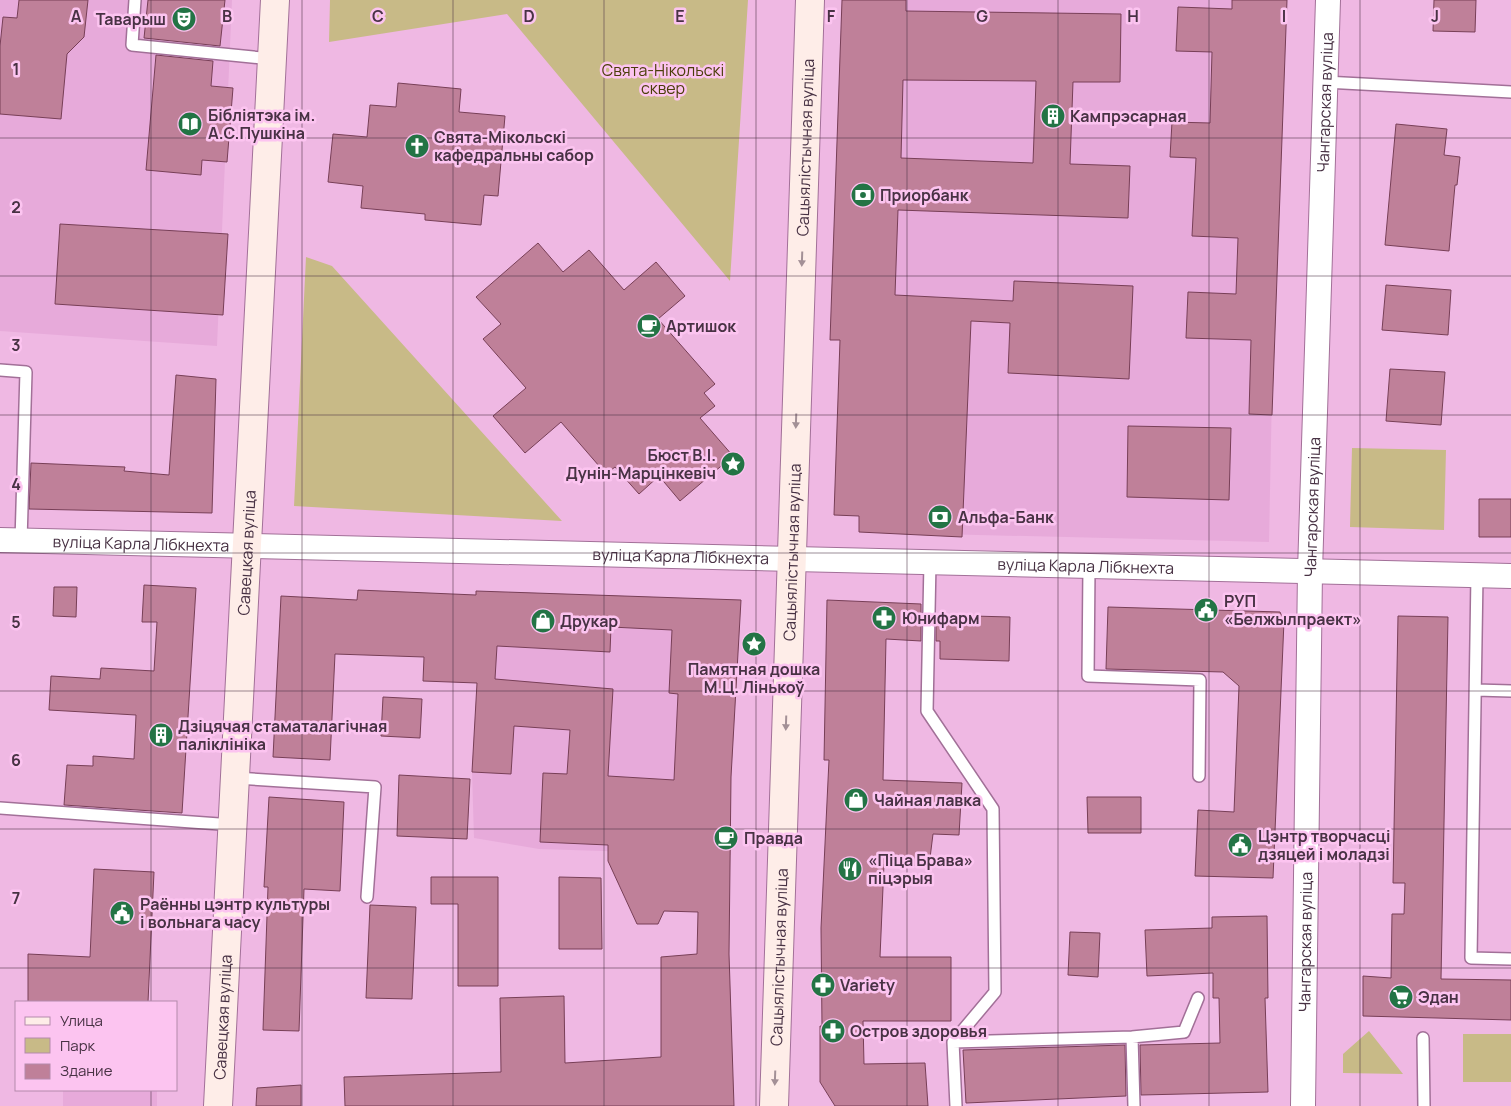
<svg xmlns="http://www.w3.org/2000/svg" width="1511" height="1106" font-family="Manrope,sans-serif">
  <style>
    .built { fill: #e7aada }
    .green { fill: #c8ba87 }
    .building { fill: #bf8099; stroke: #783f57; fill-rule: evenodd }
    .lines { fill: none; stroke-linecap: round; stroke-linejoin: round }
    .lane-casing { stroke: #a27098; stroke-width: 14 }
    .street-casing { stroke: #a27098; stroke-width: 26 }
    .secondary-casing { stroke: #a27098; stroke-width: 30 }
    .lane { stroke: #fff; stroke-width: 11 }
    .street { stroke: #fff; stroke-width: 24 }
    .secondary { stroke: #feede8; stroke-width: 28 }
    .oneway { fill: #a39096 }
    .grid { fill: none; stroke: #483244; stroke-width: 1; stroke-opacity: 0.55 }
    .labels { text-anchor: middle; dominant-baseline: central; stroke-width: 5; stroke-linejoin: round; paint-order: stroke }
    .poi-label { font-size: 16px; font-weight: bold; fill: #483244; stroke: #fcc4f0; text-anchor: start }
    .park-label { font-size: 16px; fill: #4b3e0a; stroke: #fcc4f0 }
    .street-label { font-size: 16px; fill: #483244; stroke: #fcc4f0 }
    .grid-label { font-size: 16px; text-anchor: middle; font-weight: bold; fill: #483244; stroke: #fcc4f0; stroke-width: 5; stroke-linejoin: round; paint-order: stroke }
  </style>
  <rect width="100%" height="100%" fill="#efb8e3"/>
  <path class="built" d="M 0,0 L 232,0 L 217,346 L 0,331 Z
    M 842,0 L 1287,0 L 1273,341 L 1269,542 L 859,532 L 867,341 L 830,340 Z
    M 476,591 L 741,600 L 731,783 L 731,855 L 539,849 L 474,838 L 472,772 L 477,680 L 473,645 Z
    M 63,1090 L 157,1090 L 157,1106 L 63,1106 Z"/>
  <path class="green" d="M 330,0 L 748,0 L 730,281 L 507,14 L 329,42 Z
    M 306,257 L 332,266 L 562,521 L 294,506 Z
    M 1352,448 L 1446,450 L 1444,530 L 1350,527 Z
    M 1369,1031 L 1403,1074 L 1343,1073 L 1343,1054 Z
    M 1463,1034 L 1511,1034 L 1511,1082 L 1463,1082 Z"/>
  <path class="building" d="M 19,0 L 88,0 L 84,37 L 67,54 L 61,119 L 0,114 L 0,46 L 3,17 L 17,18 Z
    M 148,0 L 225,0 L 220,46 L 144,38 Z
    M 842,0 L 906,0 L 906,11 L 1121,14 L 1120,82 L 1073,82 L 1070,164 L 1130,166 L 1128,218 L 898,210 L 895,295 L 1013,301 L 1014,281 L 1133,286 L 1129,379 L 1008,373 L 1010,323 L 971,321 L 962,537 L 859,532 L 859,516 L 834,515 L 840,340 L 830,340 ZM 903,80 L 1036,81 L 1033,163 L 901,158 Z
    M 1232,0 L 1287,0 L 1272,415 L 1249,414 L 1251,340 L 1186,338 L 1188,292 L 1236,294 L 1238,238 L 1192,236 L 1196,158 L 1170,157 L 1172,122 L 1210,123 L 1212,52 L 1176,51 L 1178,7 L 1232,9 Z
    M 1434,0 L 1476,0 L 1475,32 L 1433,31 Z
    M 156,55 L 213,61 L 211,86 L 233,88 L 227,162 L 202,160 L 201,175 L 146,170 Z
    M 398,83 L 461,89 L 459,112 L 505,116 L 498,196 L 484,195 L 481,225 L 425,220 L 425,214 L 361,208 L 363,186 L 328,182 L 333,134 L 367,137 L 370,105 L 396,107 Z
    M 1396,124 L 1447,129 L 1444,155 L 1460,157 L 1457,185 L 1455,185 L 1449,251 L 1385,245 Z
    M 60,224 L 228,234 L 223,315 L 55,304 Z
    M 538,243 L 563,272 L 589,250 L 624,290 L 656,262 L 685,296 L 658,319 L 715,384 L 704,393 L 715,406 L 700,418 L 733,456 L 680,501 L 659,476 L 639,494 L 615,467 L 606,474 L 561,422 L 525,453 L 493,416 L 526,388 L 483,339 L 501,324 L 476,297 Z
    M 1386,285 L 1451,290 L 1448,335 L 1382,330 Z
    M 1390,369 L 1445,372 L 1441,425 L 1386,421 Z
    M 176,375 L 216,379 L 212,513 L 29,509 L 31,463 L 125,467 L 124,471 L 169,475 Z
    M 1128,426 L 1231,428 L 1229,500 L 1127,497 Z
    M 1479,499 L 1511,499 L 1511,537 L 1479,537 Z
    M 144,585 L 196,588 L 182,813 L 64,805 L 67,765 L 93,766 L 93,756 L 134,759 L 136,715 L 49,710 L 51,676 L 100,679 L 101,668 L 154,671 L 157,622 L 142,622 Z
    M 54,587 L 77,587 L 76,617 L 53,616 Z
    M 358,590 L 476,595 L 476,591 L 741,600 L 731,777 L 729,954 L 734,1106 L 345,1106 L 344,1077 L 501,1072 L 500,998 L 564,996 L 565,1063 L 661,1057 L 661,957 L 697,954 L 698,912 L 664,911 L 658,924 L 637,924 L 608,861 L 608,845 L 540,842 L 543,773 L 567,774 L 570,730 L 514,726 L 511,774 L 472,772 L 477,683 L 423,681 L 424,657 L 335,654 L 330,760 L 273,757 L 281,596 L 357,600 ZM 611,627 L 672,630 L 669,693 L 678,694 L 674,780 L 608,776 L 613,689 L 495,679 L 497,646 L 610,652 Z
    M 827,600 L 921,604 L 921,641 L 886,639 L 883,780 L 962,783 L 959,835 L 933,834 L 929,866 L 884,864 L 880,957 L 951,957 L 951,1021 L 863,1021 L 864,1064 L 925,1063 L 928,1106 L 835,1106 L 820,1082 L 820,1026 L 822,1026 L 821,928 L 829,760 L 824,760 Z
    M 1108,607 L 1280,612 L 1284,621 L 1273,878 L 1195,876 L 1198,810 L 1234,812 L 1239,686 L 1223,672 L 1106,669 Z
    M 936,615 L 1010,617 L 1009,661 L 940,659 L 940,641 L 936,641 Z
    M 1398,616 L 1448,617 L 1441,979 L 1511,980 L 1511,1020 L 1363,1016 L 1363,976 L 1391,978 L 1392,914 L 1404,914 L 1405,883 L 1393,883 Z
    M 383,697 L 422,699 L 420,738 L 381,736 Z
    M 399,775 L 470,779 L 467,839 L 397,836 Z
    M 269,797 L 344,802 L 340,891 L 304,889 L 299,1031 L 263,1030 L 268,887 L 264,887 Z
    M 1087,797 L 1141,797 L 1141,833 L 1088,833 Z
    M 94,869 L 154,872 L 148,1002 L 28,1002 L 28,954 L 90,957 Z
    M 431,877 L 498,877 L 498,986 L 458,986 L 458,904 L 431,904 Z
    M 559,877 L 601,878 L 602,949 L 559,949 Z
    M 370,905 L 416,907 L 412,999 L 366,998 Z
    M 1267,916 L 1268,998 L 1265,998 L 1268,1092 L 1141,1095 L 1140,1045 L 1220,1043 L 1219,998 L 1213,998 L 1213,973 L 1147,976 L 1145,930 L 1212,928 L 1212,917 Z
    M 1070,932 L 1100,933 L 1098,977 L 1068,975 Z
    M 1125,1045 L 1126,1096 L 966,1103 L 963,1050 Z
    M 301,1085 L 301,1106 L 256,1106 L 257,1088 Z"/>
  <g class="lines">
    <defs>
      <path id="lane" d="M 135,0 L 132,45 L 272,59
        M 1325,82 L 1511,92
        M 0,370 L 26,372 L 21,541
        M 930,562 L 927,711 L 993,809 L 995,992 L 953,1042 L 956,1106
        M 1089,567 L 1088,676 L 1200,680 L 1199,776
        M 1477,575 L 1471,958 L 1511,959
        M 1476,690 L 1511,691
        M 236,778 L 375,787 L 367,897
        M 0,808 L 233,825
        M 1132,1037 L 1134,1106
        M 1423,1038 L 1424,1106
        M 953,1042 L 1132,1037 L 1184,1032 L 1198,998"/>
      <g id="street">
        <path id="s1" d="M 0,540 L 1511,576"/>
        <path id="s2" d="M 1303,1106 L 1310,571 L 1328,0"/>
      </g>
      <g id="secondary">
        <path id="s3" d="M 218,1106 L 275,0"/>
        <path id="s4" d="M 774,1106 L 810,0"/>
      </g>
    </defs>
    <use href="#lane" class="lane-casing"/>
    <use href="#street" class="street-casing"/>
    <use href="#secondary" class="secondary-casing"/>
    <use href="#lane" class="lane"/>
    <use href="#street" class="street"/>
    <use href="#secondary" class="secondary"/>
  </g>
  <defs><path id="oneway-solid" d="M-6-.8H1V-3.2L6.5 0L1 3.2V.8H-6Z" transform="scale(1.25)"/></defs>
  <g class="oneway">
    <use href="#oneway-solid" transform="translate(802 259) rotate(92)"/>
    <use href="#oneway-solid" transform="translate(796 421) rotate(92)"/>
    <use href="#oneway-solid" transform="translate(786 723) rotate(92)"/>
    <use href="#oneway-solid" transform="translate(775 1078) rotate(92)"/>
  </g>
  <path class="grid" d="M 151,0 L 151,1002M 302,0 L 302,1106M 453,0 L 453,1106M 604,0 L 604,1106M 756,0 L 756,1106M 907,0 L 907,1106M 1058,0 L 1058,1106M 1209,0 L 1209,1106M 1360,0 L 1360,1106M 0,138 L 1511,138M 0,276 L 1511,276M 0,415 L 1511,415M 0,553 L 1511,553M 0,691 L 1511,691M 0,829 L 1511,829M 0,968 L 1511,968M 151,1090 L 151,1106"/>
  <defs>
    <symbol id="theatre-disc" viewBox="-11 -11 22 22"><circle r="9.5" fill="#237445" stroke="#fcc4f0"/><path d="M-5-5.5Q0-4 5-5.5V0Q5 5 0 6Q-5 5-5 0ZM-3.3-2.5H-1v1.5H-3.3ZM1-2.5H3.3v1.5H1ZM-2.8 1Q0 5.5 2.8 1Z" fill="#fff"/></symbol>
    <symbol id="building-disc" viewBox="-11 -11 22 22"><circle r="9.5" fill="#237445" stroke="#fcc4f0"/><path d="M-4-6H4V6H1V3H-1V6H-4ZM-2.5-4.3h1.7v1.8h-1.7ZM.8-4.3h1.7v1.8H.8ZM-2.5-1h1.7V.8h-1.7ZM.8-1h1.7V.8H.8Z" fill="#fff"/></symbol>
    <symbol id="library-disc" viewBox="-11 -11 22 22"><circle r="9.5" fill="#237445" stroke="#fcc4f0"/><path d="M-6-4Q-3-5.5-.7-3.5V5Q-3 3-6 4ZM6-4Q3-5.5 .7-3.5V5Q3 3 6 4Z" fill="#fff"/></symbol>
    <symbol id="church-disc" viewBox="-11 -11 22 22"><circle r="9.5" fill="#237445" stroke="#fcc4f0"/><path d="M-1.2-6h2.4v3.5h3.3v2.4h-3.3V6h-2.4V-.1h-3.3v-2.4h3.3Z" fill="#fff"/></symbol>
    <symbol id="bank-disc" viewBox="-11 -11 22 22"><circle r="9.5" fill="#237445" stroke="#fcc4f0"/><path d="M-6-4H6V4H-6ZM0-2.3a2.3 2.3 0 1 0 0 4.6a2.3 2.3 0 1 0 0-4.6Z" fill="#fff"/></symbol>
    <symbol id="cafe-disc" viewBox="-11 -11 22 22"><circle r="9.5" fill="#237445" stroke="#fcc4f0"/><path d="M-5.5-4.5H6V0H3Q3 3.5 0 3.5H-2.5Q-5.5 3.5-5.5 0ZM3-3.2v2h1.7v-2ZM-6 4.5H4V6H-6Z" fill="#fff"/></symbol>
    <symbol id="sight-disc" viewBox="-11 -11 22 22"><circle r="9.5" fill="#237445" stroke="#fcc4f0"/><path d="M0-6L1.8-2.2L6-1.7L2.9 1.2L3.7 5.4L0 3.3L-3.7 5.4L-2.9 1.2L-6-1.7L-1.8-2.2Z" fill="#fff"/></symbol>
    <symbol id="civic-disc" viewBox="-11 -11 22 22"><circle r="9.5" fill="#237445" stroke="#fcc4f0"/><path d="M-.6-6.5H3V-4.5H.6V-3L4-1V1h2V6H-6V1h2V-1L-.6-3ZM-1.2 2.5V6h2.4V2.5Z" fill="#fff"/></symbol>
    <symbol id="pharmacy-disc" viewBox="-11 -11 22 22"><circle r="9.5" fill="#237445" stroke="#fcc4f0"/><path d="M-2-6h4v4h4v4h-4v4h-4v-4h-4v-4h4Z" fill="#fff"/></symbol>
    <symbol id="shop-disc" viewBox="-11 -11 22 22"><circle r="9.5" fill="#237445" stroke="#fcc4f0"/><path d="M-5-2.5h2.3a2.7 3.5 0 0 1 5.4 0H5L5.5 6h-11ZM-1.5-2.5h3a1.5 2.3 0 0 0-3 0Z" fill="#fff"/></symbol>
    <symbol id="restaurant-disc" viewBox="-11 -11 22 22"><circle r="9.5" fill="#237445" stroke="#fcc4f0"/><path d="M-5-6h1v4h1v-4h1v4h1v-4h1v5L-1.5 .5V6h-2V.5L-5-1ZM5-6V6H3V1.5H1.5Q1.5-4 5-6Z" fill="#fff"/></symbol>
    <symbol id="supermarket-disc" viewBox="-11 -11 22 22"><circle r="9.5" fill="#237445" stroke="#fcc4f0"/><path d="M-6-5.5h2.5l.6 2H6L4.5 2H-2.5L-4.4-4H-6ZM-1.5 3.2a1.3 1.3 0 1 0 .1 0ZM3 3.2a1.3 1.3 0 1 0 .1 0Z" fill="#fff"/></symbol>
  </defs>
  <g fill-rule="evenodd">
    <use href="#theatre-disc" x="170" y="5" width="28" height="28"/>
    <use href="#building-disc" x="1039" y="102" width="28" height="28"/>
    <use href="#library-disc" x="176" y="110" width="28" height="28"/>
    <use href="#church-disc" x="403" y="132" width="28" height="28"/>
    <use href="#bank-disc" x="849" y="181" width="28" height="28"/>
    <use href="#cafe-disc" x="635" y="312" width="28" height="28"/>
    <use href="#sight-disc" x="719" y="450" width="28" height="28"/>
    <use href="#bank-disc" x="926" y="503" width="28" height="28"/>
    <use href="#civic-disc" x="1192" y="596" width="28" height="28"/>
    <use href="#pharmacy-disc" x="870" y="604" width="28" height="28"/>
    <use href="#shop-disc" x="529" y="607" width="28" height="28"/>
    <use href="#sight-disc" x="740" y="630" width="28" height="28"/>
    <use href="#building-disc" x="147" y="721" width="28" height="28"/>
    <use href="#shop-disc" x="842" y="786" width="28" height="28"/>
    <use href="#cafe-disc" x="712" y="824" width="28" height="28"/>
    <use href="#civic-disc" x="1226" y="831" width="28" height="28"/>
    <use href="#restaurant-disc" x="836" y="855" width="28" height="28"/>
    <use href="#civic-disc" x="108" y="899" width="28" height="28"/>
    <use href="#pharmacy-disc" x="809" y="971" width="28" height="28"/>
    <use href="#supermarket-disc" x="1387" y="983" width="28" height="28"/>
    <use href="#pharmacy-disc" x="819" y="1017" width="28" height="28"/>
  </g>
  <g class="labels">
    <g class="poi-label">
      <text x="166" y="19" text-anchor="end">Таварыш</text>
      <text x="208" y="115">Бібліятэка ім.<tspan x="208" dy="18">А.С.Пушкіна</tspan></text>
      <text x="1070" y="116">Кампрэсарная</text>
      <text x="434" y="137">Свята-Мікольскі<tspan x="434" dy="18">кафедральны сабор</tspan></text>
      <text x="880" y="195">Приорбанк</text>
      <text x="666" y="326">Артишок</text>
      <text x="716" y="455" text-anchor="end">Бюст В.І.<tspan x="716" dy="18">Дунін-Марцінкевіч</tspan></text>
      <text x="958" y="517">Альфа-Банк</text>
      <text x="1224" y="601">РУП<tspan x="1224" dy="18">«Белжылпраект»</tspan></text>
      <text x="902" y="618">Юнифарм</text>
      <text x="560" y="621">Друкар</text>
      <text x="754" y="669" text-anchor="middle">Памятная дошка<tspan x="754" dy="18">М.Ц. Лінькоў</tspan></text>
      <text x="178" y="726">Дзіцячая стаматалагічная<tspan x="178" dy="18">паліклініка</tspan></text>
      <text x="874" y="800">Чайная лавка</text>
      <text x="1258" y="836">Цэнтр творчасці<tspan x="1258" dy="18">дзяцей і моладзі</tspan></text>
      <text x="744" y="838">Правда</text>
      <text x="868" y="860">«Піца Брава»<tspan x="868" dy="18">піцэрыя</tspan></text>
      <text x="140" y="904">Раённы цэнтр культуры<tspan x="140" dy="18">і вольнага часу</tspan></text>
      <text x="840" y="985">Variety</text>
      <text x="1418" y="997">Эдан</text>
      <text x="850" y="1031">Остров здоровья</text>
    </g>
    <g class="park-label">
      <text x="663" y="70">Свята-Нікольскі<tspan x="663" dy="18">сквер</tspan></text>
    </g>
    <g class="street-label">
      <text stroke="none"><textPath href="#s2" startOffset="1004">Чангарская вуліца</textPath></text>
      <text stroke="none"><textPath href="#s4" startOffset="959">Сацыялістычная вуліца</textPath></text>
      <text stroke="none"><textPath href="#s2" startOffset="599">Чангарская вуліца</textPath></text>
      <text stroke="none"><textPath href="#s1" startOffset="141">вуліца Карла Лібкнехта</textPath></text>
      <text stroke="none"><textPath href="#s3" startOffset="554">Савецкая вуліца</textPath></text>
      <text stroke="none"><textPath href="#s4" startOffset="554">Сацыялістычная вуліца</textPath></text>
      <text stroke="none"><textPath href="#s1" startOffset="681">вуліца Карла Лібкнехта</textPath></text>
      <text stroke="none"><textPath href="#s1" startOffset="1086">вуліца Карла Лібкнехта</textPath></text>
      <text stroke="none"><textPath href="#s2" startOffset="164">Чангарская вуліца</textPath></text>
      <text stroke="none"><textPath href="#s4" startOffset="149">Сацыялістычная вуліца</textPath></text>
      <text stroke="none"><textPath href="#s3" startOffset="89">Савецкая вуліца</textPath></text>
    </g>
  </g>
  <g class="grid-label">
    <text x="76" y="22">A</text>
    <text x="227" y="22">B</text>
    <text x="378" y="22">C</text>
    <text x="529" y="22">D</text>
    <text x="680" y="22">E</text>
    <text x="831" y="22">F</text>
    <text x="982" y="22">G</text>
    <text x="1133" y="22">H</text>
    <text x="1284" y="22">I</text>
    <text x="1435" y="22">J</text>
    <text x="16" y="75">1</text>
    <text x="16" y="213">2</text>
    <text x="16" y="351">3</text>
    <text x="16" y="490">4</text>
    <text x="16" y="628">5</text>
    <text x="16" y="766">6</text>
    <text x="16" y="904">7</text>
  </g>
  <rect x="15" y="1001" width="162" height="90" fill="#fcc4f0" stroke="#b48aab"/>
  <rect x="25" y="1017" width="25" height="8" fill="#feede8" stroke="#b48aab"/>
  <text x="60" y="1026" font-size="15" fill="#483244">Улица</text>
  <rect x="25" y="1038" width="25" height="15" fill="#c8ba87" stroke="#b48aab"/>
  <text x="60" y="1051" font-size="15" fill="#483244">Парк</text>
  <rect x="25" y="1064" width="25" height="15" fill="#bf8099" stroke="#b48aab"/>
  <text x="60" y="1076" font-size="15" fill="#483244">Здание</text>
</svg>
